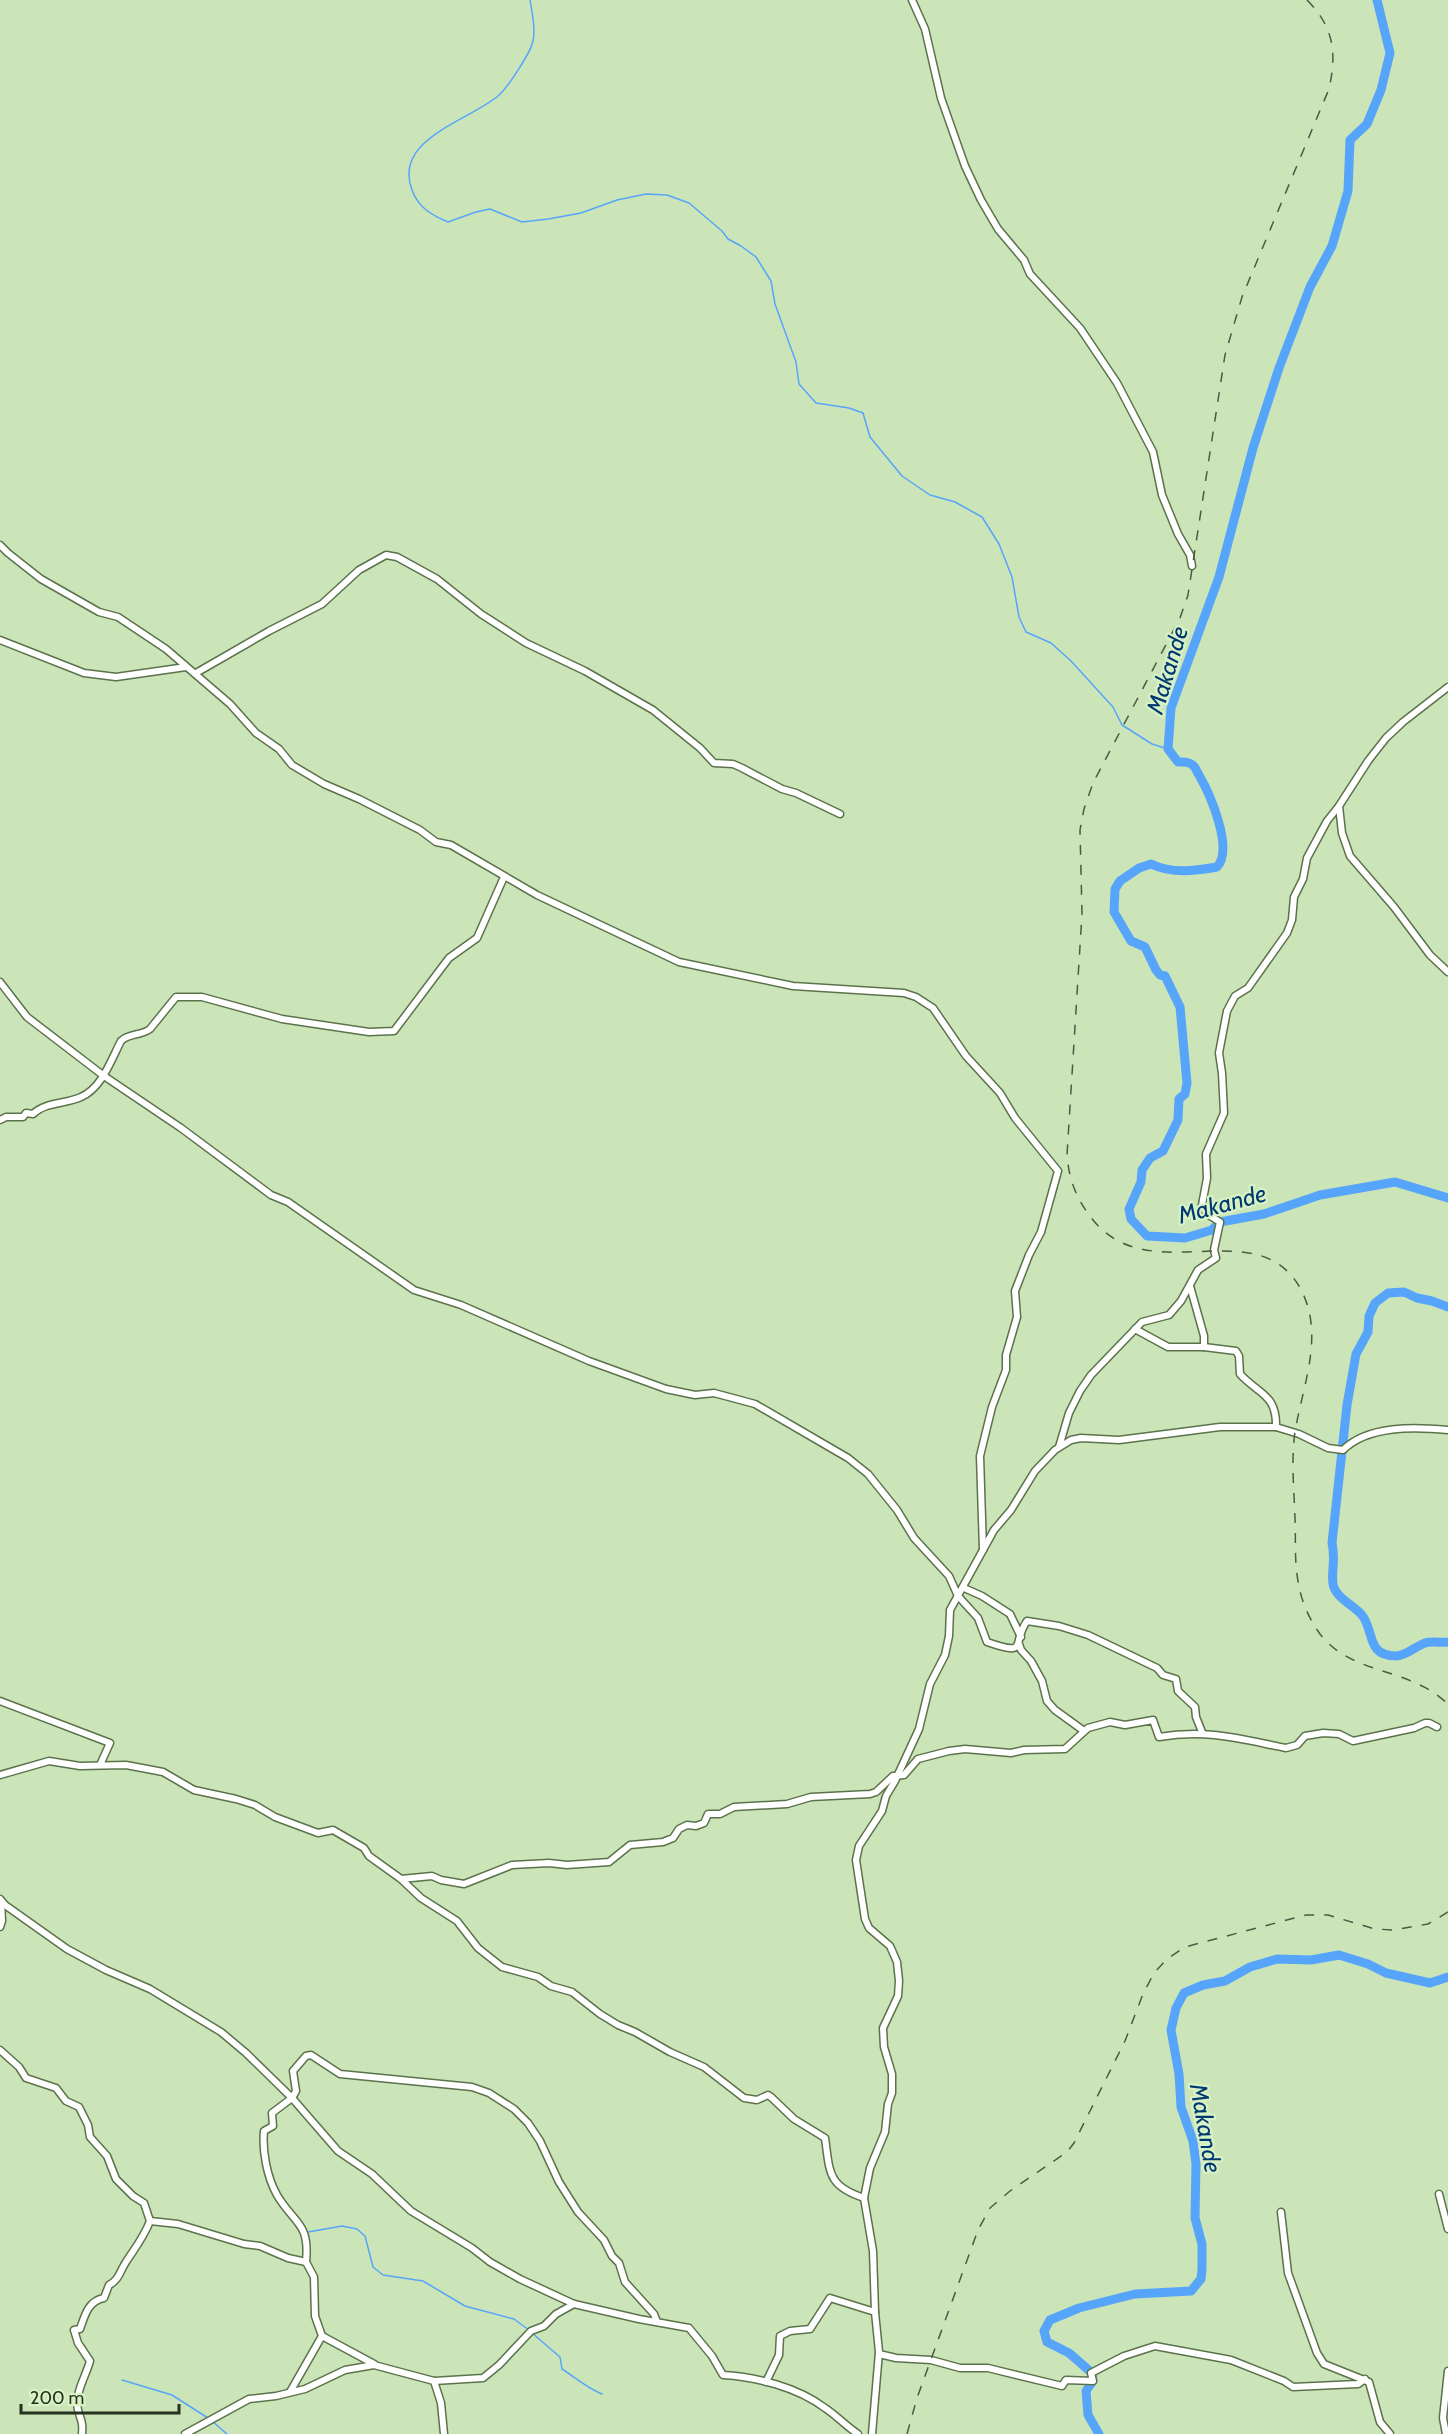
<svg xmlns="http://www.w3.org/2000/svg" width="1448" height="2434" viewBox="0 0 1448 2434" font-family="Cabin,sans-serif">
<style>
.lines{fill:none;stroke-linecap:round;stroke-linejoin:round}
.stream{stroke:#57a5fb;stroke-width:1.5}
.river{stroke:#57a5fb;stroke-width:9}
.minor-casing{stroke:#5c724b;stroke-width:9}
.minor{stroke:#fff;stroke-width:6}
.rail{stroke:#4c5a43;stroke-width:1.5;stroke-dasharray:10 10;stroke-linecap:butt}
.labels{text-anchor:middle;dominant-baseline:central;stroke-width:4.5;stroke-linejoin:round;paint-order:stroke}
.water-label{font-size:24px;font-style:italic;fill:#00396f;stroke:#d8f2c6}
</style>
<rect width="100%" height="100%" fill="#cbe5b9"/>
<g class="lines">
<g class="stream">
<path d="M530 0C532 13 536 28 533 41 531 52 508 87 499 95 472 120 392 138 412 190 418 207 431 215 448 222L476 212 490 209 522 222 548 219 581 213 617 200 646 194 667 195 689 203 722 231 728 239 741 246 756 257 771 281 775 304 796 362 799 384 816 403 849 408 863 413 870 437 902 476 930 495 955 502 982 517 999 544 1012 577 1019 617 1026 632 1051 643 1071 661 1113 707 1122 725 1152 744 1168 749"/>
<path d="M308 2232 342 2226 357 2229 365 2236 373 2267 383 2275 423 2281 465 2306 514 2319 529 2330"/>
<path d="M532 2333 560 2357 562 2369C576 2378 587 2388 602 2394"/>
<path d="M122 2380 172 2395 208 2418"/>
<path d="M212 2421 227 2434"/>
</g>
<g class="river">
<path d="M1377 0 1390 53 1381 90 1367 124 1350 140 1348 191 1332 246 1310 287 1279 368 1253 448 1219 577 1171 708 1168 749 1178 762C1182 762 1187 761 1191 764 1196 766 1196 771 1199 775 1210 794 1234 849 1217 867 1195 871 1172 874 1151 864L1139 868 1120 881 1115 889 1114 912 1131 941 1145 947 1156 970 1160 975 1165 976 1180 1007 1187 1083 1185 1094 1179 1099 1178 1120 1163 1151 1150 1158 1142 1170 1141 1182 1129 1209 1131 1219 1147 1236 1185 1238 1212 1230 1220 1222 1264 1214 1320 1195 1395 1182 1448 1198"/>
<path d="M1448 1307 1432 1301 1417 1298 1404 1292 1388 1293 1375 1303 1369 1316 1368 1332 1356 1354 1347 1405 1332 1543C1336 1560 1331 1571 1333 1584 1335 1597 1353 1605 1361 1614 1375 1629 1365 1656 1396 1656 1406 1656 1416 1646 1425 1643 1432 1641 1441 1643 1448 1642"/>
<path d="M1099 2434 1088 2415 1086 2391 1093 2381 1092 2373 1069 2353 1047 2342 1044 2331 1050 2320 1079 2308 1135 2294 1191 2291 1201 2279 1202 2269V2244L1195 2218 1196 2164 1193 2141 1181 2107 1179 2074 1171 2030 1176 2008 1184 1993 1203 1985 1225 1981 1250 1967 1277 1959 1311 1960 1339 1955 1368 1964 1386 1973 1430 1983 1448 1977"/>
</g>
<defs>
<g id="minor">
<path d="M912 0 925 29 941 98 965 166 981 200 998 229 1024 260 1030 274 1080 328 1117 383 1153 452 1162 495 1178 534 1190 555 1192 566"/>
<path d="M0 545 8 553 41 579 99 612 118 617 166 649 230 704 256 733 279 749 292 765 324 784 359 799 420 830 436 842 451 845 537 895 679 962 793 986 904 993 916 997 933 1008 966 1056 1000 1093 1015 1118 1058 1171 1041 1232 1029 1255 1015 1291 1017 1317 1006 1355V1370L992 1407 980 1456 983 1550"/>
<path d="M0 640 84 673 116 677 186 667"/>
<path d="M196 673 269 631 322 604 359 570 386 555 397 557 437 579 481 614 526 643 585 671 653 710 700 748 714 763 733 764 742 768 782 789 796 793 840 814"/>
<path d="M1448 687 1403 722 1386 738 1368 761 1339 806 1342 833 1350 856 1394 907 1430 955 1448 972"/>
<path d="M0 982 27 1017 104 1076 181 1128 271 1195 288 1202 414 1290 461 1305 589 1361 666 1389 695 1395 714 1393 755 1404 848 1458 868 1474 897 1510 914 1538 949 1576 958 1596 978 1618 987 1642C1030 1657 1011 1643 1027 1621L1059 1626 1088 1635 1157 1668 1163 1675 1176 1679 1178 1691 1195 1707 1196 1717 1202 1732"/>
<path d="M0 1120 6 1117H23L26 1113 33 1114C45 1102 66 1104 81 1097 102 1088 111 1060 121 1041 129 1033 141 1036 150 1029L176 997H202L282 1019 369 1032 394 1031 449 958 477 938 504 877"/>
<path d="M1190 1286 1204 1336V1347"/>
<path d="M1135 1329 1168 1347H1204L1236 1351 1239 1356 1240 1374C1258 1394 1277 1394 1276 1427"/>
<path d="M1059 1447 1069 1413 1080 1391 1091 1375 1142 1322 1169 1315 1181 1301 1198 1270 1216 1258 1214 1250 1220 1222 1207 1214 1202 1205 1207 1178 1206 1154 1224 1113 1222 1073 1219 1053 1227 1011 1235 996 1248 988 1287 933 1292 920 1294 897 1303 879 1307 858 1327 821 1339 806"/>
<path d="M964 1588 982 1596 1010 1614 1021 1637"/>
<path d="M1019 1644 1021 1650 1031 1661 1042 1681 1047 1701 1055 1710 1084 1731"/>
<path d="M0 1701 110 1743 100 1765"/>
<path d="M0 1775 49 1761 80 1766 126 1765 163 1772 194 1790 236 1799 255 1805 275 1817 318 1833 333 1830 364 1848 369 1856 401 1879 421 1898 457 1921 478 1948 502 1967 538 1977 551 1986 572 1992 600 2014 618 2025 635 2032 670 2052 704 2067 744 2098 757 2100 768 2095 771 2097 794 2119 825 2138C830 2172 827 2186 864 2198"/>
<path d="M401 1879 432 1876 441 1880 464 1884 512 1865 549 1863 567 1865 609 1862 630 1845 663 1842 673 1838 679 1829 687 1825 696 1826 704 1823 708 1814H720L734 1807 787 1804 811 1797 870 1794 876 1792 893 1776 904 1775 918 1759 949 1751 965 1749 1011 1753 1024 1750 1065 1749 1088 1728 1110 1722 1125 1725 1153 1720 1159 1737C1207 1729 1240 1739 1286 1748L1297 1745 1305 1736 1323 1733 1339 1734 1353 1741 1414 1728 1425 1723H1429L1437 1727"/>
<path d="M0 1899 5 1905 67 1949 106 1970 150 1989 221 2032 246 2053 292 2098 338 2151 372 2174 411 2211 472 2248 490 2262 520 2279 574 2304 639 2319 689 2328 712 2356 723 2375C757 2377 797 2387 825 2408 837 2416 846 2426 858 2434"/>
<path d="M0 1927 2 1921 1 1901"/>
<path d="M0 2050 19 2067 26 2078 56 2088 66 2101 79 2107 88 2125 90 2137 107 2156 116 2179 133 2196 144 2203 150 2221C144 2237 135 2248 126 2262 120 2271 119 2280 109 2285L104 2298C88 2301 85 2315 80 2329L74 2330 78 2343 90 2361C86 2376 74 2394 78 2410 81 2421 83 2421 82 2434"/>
<path d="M1439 2194 1448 2229"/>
<path d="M1281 2212 1288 2273 1317 2353 1324 2364 1369 2382 1380 2422 1390 2434"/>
<path d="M150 2221 178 2224 244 2244 260 2246 288 2258 306 2262 314 2277 315 2316 322 2336 290 2392"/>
<path d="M306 2262C310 2222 294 2224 277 2195 267 2177 262 2151 264 2131L273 2126 272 2113 292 2098 296 2091 293 2071 306 2056 311 2055 340 2074 472 2087 489 2093 514 2109 528 2123 540 2141 559 2182 578 2212 604 2240 612 2256 619 2263 625 2282 654 2314 657 2322"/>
<path d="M322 2336 374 2364"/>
<path d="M879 2354 896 2358 931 2360 960 2368H988L1062 2386 1066 2380 1093 2381 1091 2373 1124 2356 1155 2346 1231 2360 1284 2381 1293 2387 1358 2384 1365 2379"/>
<path d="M434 2381 441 2403 444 2434"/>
<path d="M766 2382 779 2355 780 2336 790 2331 810 2329 830 2298 875 2312"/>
<path d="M185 2434 249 2399 276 2396 305 2389 345 2370 374 2365 434 2381 483 2378 499 2365 531 2331 544 2326 556 2314 574 2304"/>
<path d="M872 2434 879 2352 875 2312 873 2251 864 2198 870 2168 885 2132 888 2104 892 2093V2074L884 2047 883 2028 898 1996 899 1981 897 1962 890 1946 869 1928 865 1919 856 1860 859 1846 882 1811 886 1796 895 1781 919 1729 930 1684 945 1655 949 1636 950 1610 994 1530 1011 1510 1035 1471 1055 1450 1071 1440 1081 1438 1119 1440 1220 1427H1276L1299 1434 1328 1448 1343 1450C1368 1425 1415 1427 1448 1430"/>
<path d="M1446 2434 1443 2418 1448 2371"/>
</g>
</defs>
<use href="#minor" class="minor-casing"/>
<use href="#minor" class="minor"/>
<g class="rail">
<path d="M1307 0C1334 27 1337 53 1329 89L1242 297 1225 355 1188 595 1180 618 1093 783 1084 809 1080 830 1082 914 1067 1155C1069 1181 1077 1200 1093 1220 1150 1290 1254 1212 1299 1286 1326 1333 1303 1383 1295 1432 1291 1460 1294 1490 1295 1518 1296 1541 1294 1564 1299 1586 1302 1604 1312 1625 1324 1639 1351 1668 1389 1669 1422 1686 1431 1690 1440 1697 1448 1704"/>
<path d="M907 2434 917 2398 978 2230 990 2208 1010 2191 1067 2152 1074 2143 1125 2041 1143 1994 1154 1973 1167 1959 1185 1947 1306 1915H1328L1375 1929 1394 1930 1428 1924 1448 1912"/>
</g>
</g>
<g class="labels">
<g class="water-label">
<text transform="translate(1167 670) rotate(-73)">Makande</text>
<text transform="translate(1222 1204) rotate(-15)">Makande</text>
<text transform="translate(1206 2128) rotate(80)">Makande</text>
</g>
</g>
<path d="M21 2404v9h158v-9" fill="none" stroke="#273120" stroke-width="3"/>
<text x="30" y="2404" font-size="18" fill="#273120" stroke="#d8f2c6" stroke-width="4.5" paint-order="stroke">200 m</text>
</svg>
